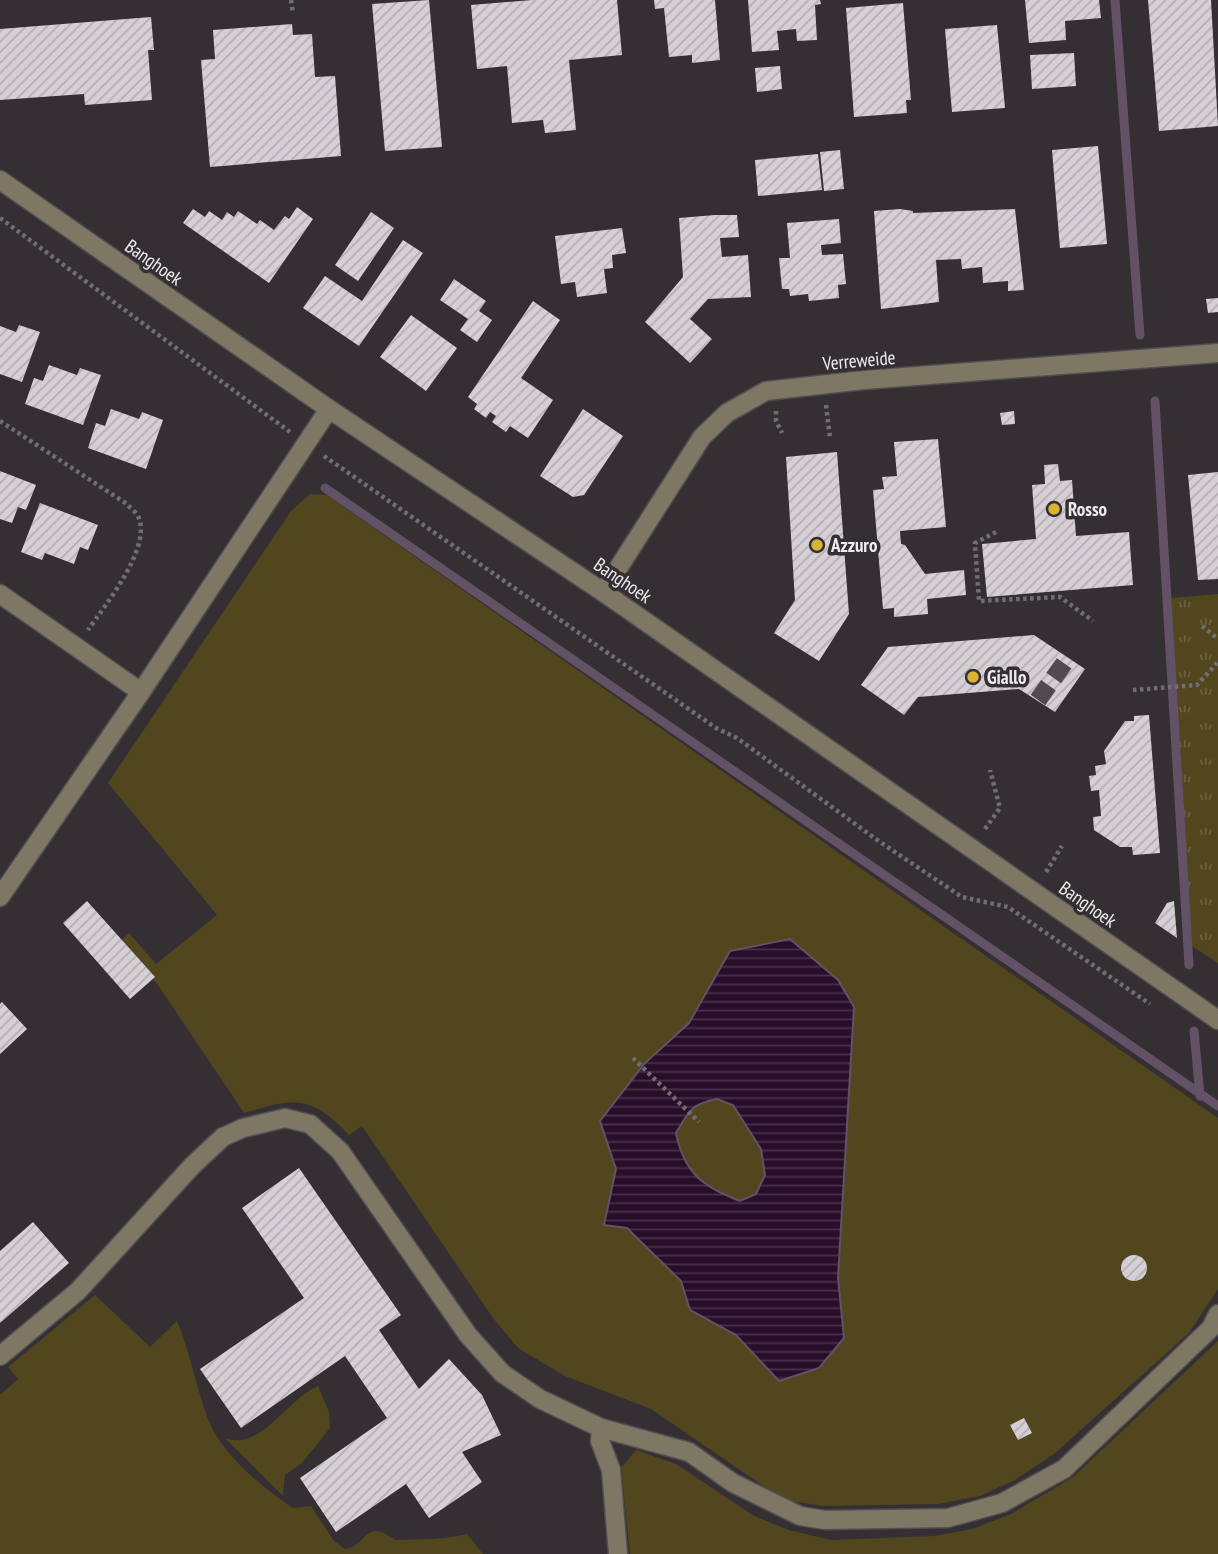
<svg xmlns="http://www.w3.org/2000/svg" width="1218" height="1554" viewBox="0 0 1218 1554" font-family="'PT Sans Narrow',sans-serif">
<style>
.grass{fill:#52461f;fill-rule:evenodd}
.park{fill:url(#park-tufts)}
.water{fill:url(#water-rules);stroke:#635165;stroke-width:2;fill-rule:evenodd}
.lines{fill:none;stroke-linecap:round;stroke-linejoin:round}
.stream{stroke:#635165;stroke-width:9}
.building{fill:url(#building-hatch)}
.minor-tunnel{stroke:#4f4b4f;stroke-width:18;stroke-dasharray:18 9;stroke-linecap:butt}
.minor-casing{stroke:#514d51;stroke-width:21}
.path{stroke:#716e71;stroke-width:4.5;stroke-dasharray:3.5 3.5;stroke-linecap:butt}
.minor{stroke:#7d7764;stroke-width:18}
.poi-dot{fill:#d7b434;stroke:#332f33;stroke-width:2.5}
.labels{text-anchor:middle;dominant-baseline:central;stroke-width:7;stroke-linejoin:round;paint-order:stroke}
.street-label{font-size:19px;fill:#eeecef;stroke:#332f33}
.poi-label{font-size:19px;font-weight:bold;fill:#eeecef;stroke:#332f33;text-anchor:start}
</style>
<defs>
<pattern id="park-tufts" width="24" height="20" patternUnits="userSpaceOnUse" patternTransform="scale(1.75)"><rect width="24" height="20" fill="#52461f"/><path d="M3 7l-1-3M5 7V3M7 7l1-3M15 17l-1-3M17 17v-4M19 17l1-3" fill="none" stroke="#6b6140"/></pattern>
<pattern id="water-rules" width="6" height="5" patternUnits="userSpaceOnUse" patternTransform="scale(1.75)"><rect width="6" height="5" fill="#280e2a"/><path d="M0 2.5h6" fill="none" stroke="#483149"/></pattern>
<pattern id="building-hatch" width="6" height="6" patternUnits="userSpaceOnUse" patternTransform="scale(1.75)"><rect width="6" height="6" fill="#d5d0d6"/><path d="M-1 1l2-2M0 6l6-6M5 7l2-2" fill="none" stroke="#b2aeb2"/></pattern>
</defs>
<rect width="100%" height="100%" fill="#332f33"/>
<g class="grass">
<path d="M310 494 327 495 1218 1118V1289L1189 1333 1054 1454 1015 1480 980 1496 939 1504 822 1506 791 1501 775 1494 651 1409 565 1376 518 1348 493 1318 362 1126 349 1135C311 1094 293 1098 244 1113L158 985 122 940 129 933 156 964 217 915 108 783 291 511ZM730 951 854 1007 838 1278 844 1338 779 1381 736 1335 690 1310 681 1281 627 1228 604 1225 645 1063 688 1023ZM1133 1255 1140 1256 1147 1267 1141 1279 1128 1280 1120 1268 1126 1257Z"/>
<path d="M717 1099 733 1105 761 1149 765 1175 756 1194 740 1201C703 1186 684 1174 676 1133L696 1103Z"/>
<path d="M95 1295 150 1347 177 1321C190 1352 196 1387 208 1419 222 1455 262 1487 293 1508L311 1506 334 1541 345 1549C369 1545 364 1517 395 1540 420 1539 443 1540 467 1534L483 1554H0V1395L18 1379 8 1367Z"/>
<path d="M1218 1341V1554H630L621 1468 636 1450 676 1464 754 1516 789 1530 831 1540 934 1536 972 1529 1011 1514 1073 1477Z"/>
<path d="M318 1386 329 1412 330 1428 302 1463 285 1475 283 1496 225 1438C260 1452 286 1400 318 1386Z"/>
</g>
<path class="park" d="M1218 594V963L1192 946 1171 598Z"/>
<path class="water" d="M790 939 838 980 854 1007 838 1278 844 1338 819 1368 779 1381 736 1335 690 1310 681 1281 627 1228 604 1225 616 1169 600 1121 645 1063 689 1023 730 951ZM717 1099 733 1105 761 1149 765 1175 756 1194 740 1201C703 1187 684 1173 676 1133 689 1111 691 1104 717 1099Z"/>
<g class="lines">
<g class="stream">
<path d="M1115 0 1140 335"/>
<path d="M1155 401 1189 965"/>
<path d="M325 488 1218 1106"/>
<path d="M1194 1031 1200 1096"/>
</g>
</g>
<g class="building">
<path d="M429 0 442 147 385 151 372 4Z"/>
<path d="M532 0H617L622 55 569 60 576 130 545 133 543 120 512 123 507 66 477 69 471 5Z"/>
<path d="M654 0H715L720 60 692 63V55L669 57 664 8 655 9Z"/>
<path d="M748 0H820L821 4 815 5 817 40 797 41 796 29 777 31 779 50 752 52Z"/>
<path d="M1025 0H1099L1101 18 1065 21 1066 40 1029 43Z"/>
<path d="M1148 0H1211L1218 126 1159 131Z"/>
<path d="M903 3 911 100H906L907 113 854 117 846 8Z"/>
<path d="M151 17 154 50H148L152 100 85 105 84 94 0 100V29Z"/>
<path d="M292 24 293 35 312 34 315 77 335 76 341 156 210 167 201 60 215 59 213 30Z"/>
<path d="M997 25 1005 108 952 112 945 29Z"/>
<path d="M1074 53 1076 86 1032 89 1030 55Z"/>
<path d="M780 66 782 89 757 92 755 68Z"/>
<path d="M1098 146 1107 244 1060 248 1052 150Z"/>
<path d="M840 150 844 189 824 191 820 152Z"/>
<path d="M818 154 822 190 758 196 755 160Z"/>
<path d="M297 207 313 219 269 283 183 223 193 209 205 217 209 211 222 220 227 212 234 217 238 211 257 224 260 220 274 230 285 216 289 219Z"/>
<path d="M900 209 913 211V213L1015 209 1024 290 1008 291V281L983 283 982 267 962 269 961 259 936 260 939 302 881 309 874 211Z"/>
<path d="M371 212 394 228 358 281 335 265Z"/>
<path d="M715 215H737L739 237 720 238 722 257 748 255 751 297 708 299 690 319 712 339 690 363 645 322 683 277 679 218Z"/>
<path d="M839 219 841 243 821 245 822 255 843 254 846 284 838 285 839 298 809 301 808 294 790 296 789 289H782L779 258H790L787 223Z"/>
<path d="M622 228 626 253 612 255 613 268 604 269 607 293 577 297 575 282 561 284 555 236Z"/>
<path d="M403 240 423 253 359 346 303 308 325 276 362 301Z"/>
<path d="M454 279 486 301 479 311 492 320 477 342 460 330 468 319 440 300Z"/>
<path d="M1218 298V312L1208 313 1206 299Z"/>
<path d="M533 301 560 320 521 378 553 400 528 438 510 426 506 432 492 422 496 416 490 412 486 418 474 409 477 404 468 397Z"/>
<path d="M411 315 457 348 426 391 380 357Z"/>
<path d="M19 325 40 332 22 382 0 374V326L16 332Z"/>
<path d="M49 365 77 375 80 368 101 375 83 425 25 404 34 378 43 381Z"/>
<path d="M111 409 139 419 142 412 163 420 146 469 88 448 96 423 105 426Z"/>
<path d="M583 409 623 436 584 495 573 497 540 476Z"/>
<path d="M1014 411 1015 424 1002 425 1000 413Z"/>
<path d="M938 439 946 527 900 531 901 544 905 545 925 574 964 570 966 595 927 599 928 614 894 617V608L883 609 873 490 884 489 882 477 897 476 894 442Z"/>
<path d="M837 452 849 614 819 661 774 633 795 600 786 457Z"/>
<path d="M1058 464 1060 481 1072 480 1076 536 1129 532 1133 585 987 597 982 544 1036 539 1032 485 1045 484 1044 465Z"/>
<path d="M0 471 36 485 26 510 18 507 12 523 0 519Z"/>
<path d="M1218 472V579L1198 580 1188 475Z"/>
<path d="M40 503 98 525 88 550 80 547 74 564 45 553 42 560 21 552Z"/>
<path d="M1034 635 1085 669 1055 712 1019 689 918 697 904 715 861 685 888 647Z"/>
<path d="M1149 715 1160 853 1133 855 1132 847H1120L1094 830 1093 817 1101 816 1099 790 1091 791 1089 776 1096 775 1095 766 1106 764 1104 751 1125 721H1134V716Z"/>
<path d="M87 901 155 977 130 999 63 923Z"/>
<path d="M1174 901 1177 938 1155 923 1167 903Z"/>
<path d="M2 1002 27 1029 0 1054V1004Z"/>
<path d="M299 1168 401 1315 379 1330 419 1389 449 1359 482 1395 501 1435 462 1452 482 1482 429 1518 406 1484 336 1532 300 1478 387 1418 345 1356 241 1428 200 1369 304 1298 242 1208Z"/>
<path d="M33 1222 69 1263 0 1323V1251Z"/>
<circle cx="1134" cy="1268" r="13"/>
<path d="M1024 1418 1032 1433 1018 1440 1010 1425Z"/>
</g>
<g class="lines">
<path class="minor-tunnel" d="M1038 700 1068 658"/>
<defs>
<g id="minor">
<path d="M0 180 329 409 603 592 1218 1020"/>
<path d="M603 592 702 437 727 413 766 391 864 380 1218 353"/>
<path d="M0 594 141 692"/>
<path d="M0 897 141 692 329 409"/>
<path d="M0 1356 78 1291 192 1166 223 1137 243 1128 285 1118 310 1124 340 1151 468 1335 502 1373 540 1399 601 1428 689 1452 733 1483 800 1516 825 1520 948 1518 1002 1503 1064 1469 1211 1328 1218 1314"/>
<path d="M601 1428 600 1441 611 1470 618 1554"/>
</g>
</defs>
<use href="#minor" class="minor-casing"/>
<g class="path">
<path d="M291 0 293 13"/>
<path d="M0 218 290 432"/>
<path d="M826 405 830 438"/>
<path d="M776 411V421L782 433"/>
<path d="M0 421 127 504C130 508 136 512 138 516 153 547 105 605 88 630"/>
<path d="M324 456 716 728 737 738 880 842 962 897 1008 907 1150 1004"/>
<path d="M996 532 975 543 979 601 1060 597 1093 621"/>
<path d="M1202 626 1218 639"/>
<path d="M1133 690 1197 685 1218 662"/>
<path d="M985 829 1000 808 990 770"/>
<path d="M1046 872 1062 846"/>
<path d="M633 1058 699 1122"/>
</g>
<use href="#minor" class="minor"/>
</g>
<g class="poi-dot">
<circle cx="1054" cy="509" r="7"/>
<circle cx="817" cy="545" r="7"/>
<circle cx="973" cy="677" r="7"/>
</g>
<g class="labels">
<g class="street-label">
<text transform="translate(154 262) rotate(35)">Banghoek</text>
<text transform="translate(859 360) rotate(-5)">Verreweide</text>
<text transform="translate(623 580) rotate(34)">Banghoek</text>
<text transform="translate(1088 904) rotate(35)">Banghoek</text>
</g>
<g class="poi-label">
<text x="1068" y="509">Rosso</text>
<text x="831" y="545">Azzuro</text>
<text x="987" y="677">Giallo</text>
</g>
</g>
</svg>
